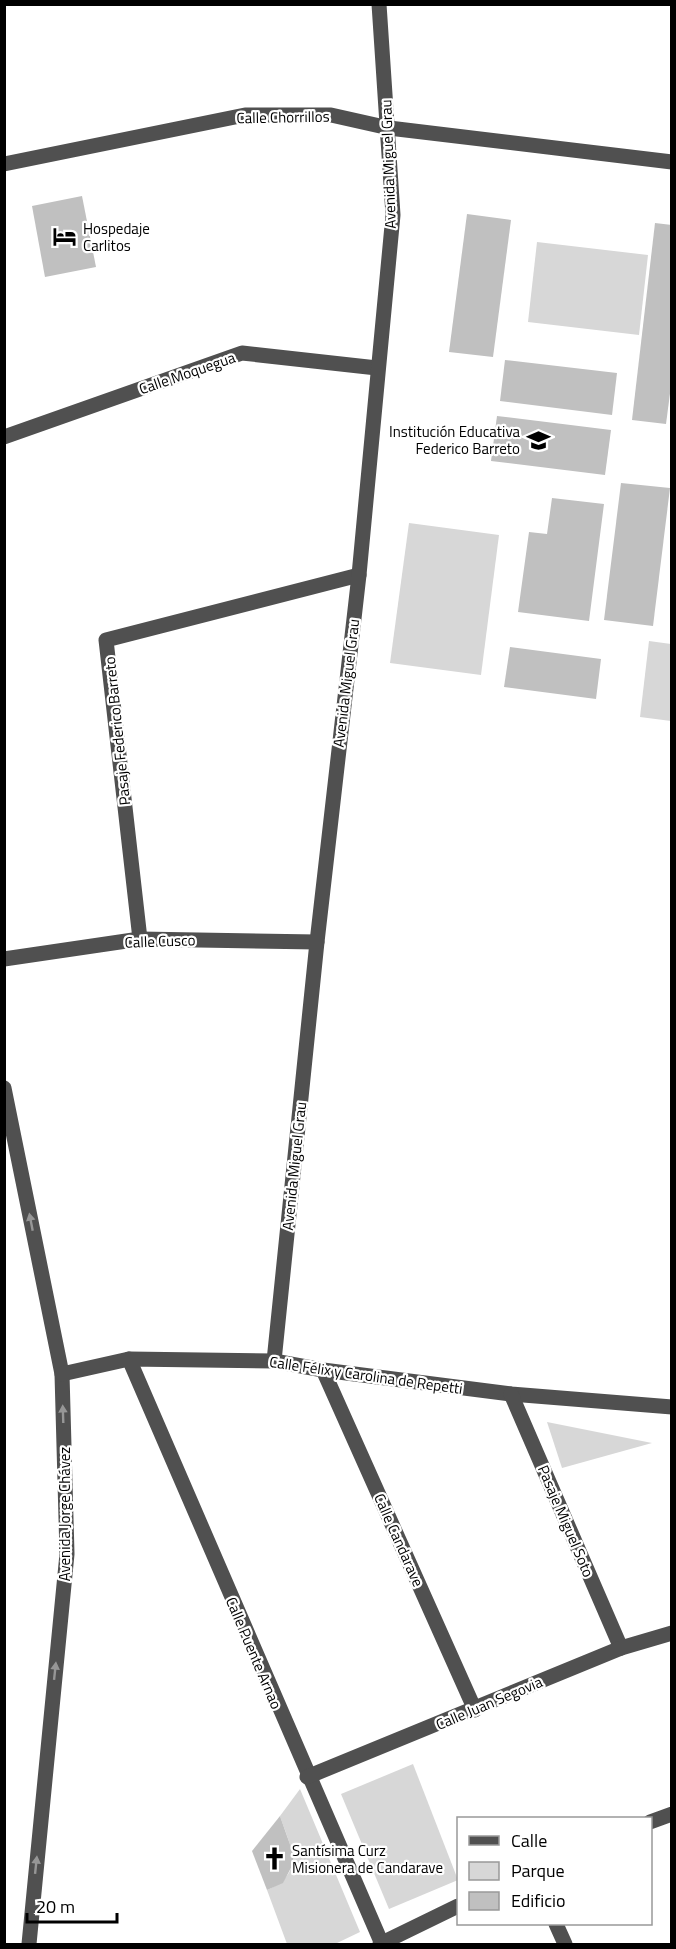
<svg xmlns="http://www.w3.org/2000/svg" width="676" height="1949" viewBox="0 0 676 1949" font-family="'Titillium Web',sans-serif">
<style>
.green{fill:#d7d7d7}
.building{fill:#c0c0c0}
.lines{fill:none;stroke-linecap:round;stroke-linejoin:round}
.minor{stroke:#505050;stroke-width:15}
.oneway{fill:#969696}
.labels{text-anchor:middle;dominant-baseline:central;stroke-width:4.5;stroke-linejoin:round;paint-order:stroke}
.street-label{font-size:15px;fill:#000;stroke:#fff}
.poi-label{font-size:15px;fill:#000;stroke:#fff;text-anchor:start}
</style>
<rect width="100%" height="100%" fill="#fff"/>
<g class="green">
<path d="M537 242 648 255 639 335 528 322Z"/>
<path d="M409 523 499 535 481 675 390 663Z"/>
<path d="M649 641 671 644V721L640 717Z"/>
<path d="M547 1422 652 1443 562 1468Z"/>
<path d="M413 1764 458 1880 389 1909 341 1794Z"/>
<path d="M300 1789 360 1932 335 1944H287L267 1890C306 1873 291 1848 280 1816Z"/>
</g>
<g class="building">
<path d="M82 196 96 267 45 277 32 206Z"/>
<path d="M467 214 511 220 493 357 449 352Z"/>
<path d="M655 223 672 225V378L666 424 632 420Z"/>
<path d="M505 360 617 373 612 415 500 401Z"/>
<path d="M497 416 611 430 605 475 491 461Z"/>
<path d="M621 483 670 488 653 626 604 620Z"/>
<path d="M552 498 604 504 589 621 518 612 529 532 547 534Z"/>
<path d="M510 647 601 659 596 699 504 687Z"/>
<path d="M280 1816 293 1853V1864L283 1883 267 1890 252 1851Z"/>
</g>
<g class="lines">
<g class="minor">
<path d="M4 164 245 115H331L389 128 672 162"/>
<path d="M4 437 242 353 377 368"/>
<path d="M140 939 106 640 359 575"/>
<path d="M4 959 140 939 317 942"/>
<path d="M4 1088 62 1374 67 1554 29 1944"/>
<path d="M129 1359 382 1944"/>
<path d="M274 1361 317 942 359 575 393 215 379 4"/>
<path d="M323 1370 475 1710"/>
<path d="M62 1374 129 1359 274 1361 323 1370 511 1394 672 1407"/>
<path d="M511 1394 621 1648"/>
<path d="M307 1777 621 1648 672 1633"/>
<path d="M650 1822 672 1814"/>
<path d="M556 1924 565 1944"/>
<path d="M380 1944 458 1906"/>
</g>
</g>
<defs><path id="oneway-solid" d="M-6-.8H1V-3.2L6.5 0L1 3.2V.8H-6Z" transform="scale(1.5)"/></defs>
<g class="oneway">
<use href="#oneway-solid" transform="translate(31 1222) rotate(-101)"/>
<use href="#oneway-solid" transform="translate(63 1414) rotate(-92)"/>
<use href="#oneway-solid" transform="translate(55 1671) rotate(-84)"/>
<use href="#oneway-solid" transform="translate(36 1865) rotate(-84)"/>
</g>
<defs>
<symbol id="hotel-bare" viewBox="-9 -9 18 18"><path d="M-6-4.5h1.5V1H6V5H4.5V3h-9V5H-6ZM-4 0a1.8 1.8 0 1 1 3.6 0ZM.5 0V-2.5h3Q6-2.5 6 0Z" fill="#000" stroke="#fff" stroke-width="2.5" paint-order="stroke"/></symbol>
<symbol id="school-bare" viewBox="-9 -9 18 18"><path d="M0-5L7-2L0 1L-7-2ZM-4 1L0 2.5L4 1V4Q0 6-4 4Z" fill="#000" stroke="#fff" stroke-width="2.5" paint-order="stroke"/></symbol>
<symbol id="church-bare" viewBox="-9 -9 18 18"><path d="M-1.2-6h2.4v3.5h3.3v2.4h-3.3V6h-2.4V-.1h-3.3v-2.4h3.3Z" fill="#000" stroke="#fff" stroke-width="2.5" paint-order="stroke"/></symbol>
</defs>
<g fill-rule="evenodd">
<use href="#hotel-bare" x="48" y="220" width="33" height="33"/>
<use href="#school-bare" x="522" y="424" width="33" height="33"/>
<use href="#church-bare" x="258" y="1842" width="33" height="33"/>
</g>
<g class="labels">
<g class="street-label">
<text transform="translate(283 117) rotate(-1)">Calle Chorrillos</text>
<text transform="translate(388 164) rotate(-92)">Avenida Miguel Grau</text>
<text transform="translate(187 373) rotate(-19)">Calle Moquegua</text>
<text transform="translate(346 683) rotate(-83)">Avenida Miguel Grau</text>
<text transform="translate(117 731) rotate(-96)">Pasaje Federico Barreto</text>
<text transform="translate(160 941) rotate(-2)">Calle Cusco</text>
<text transform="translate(294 1166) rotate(-84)">Avenida Miguel Grau</text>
<text transform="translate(366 1375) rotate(8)">Calle Félix y Carolina de Repetti</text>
<text transform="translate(64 1514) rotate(-90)">Avenida Jorge Chávez</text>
<text transform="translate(566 1521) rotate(67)">Pasaje Miguel Soto</text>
<text transform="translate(399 1540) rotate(66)">Calle Candarave</text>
<text transform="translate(254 1653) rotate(67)">Calle Puente Arnao</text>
<text transform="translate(489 1703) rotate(-23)">Calle Juan Segovia</text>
</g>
<g class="poi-label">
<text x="83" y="228">Hospedaje<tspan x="83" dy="17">Carlitos</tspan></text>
<text x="520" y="431" text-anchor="end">Institución Educativa<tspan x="520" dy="17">Federico Barreto</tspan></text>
<text x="292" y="1850">Santísima Curz<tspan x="292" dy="17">Misionera de Candarave</tspan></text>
</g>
</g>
<rect width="676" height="1949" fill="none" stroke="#000000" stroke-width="12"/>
<rect x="457" y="1817" width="195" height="108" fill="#ffffff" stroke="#999999" stroke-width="1.5"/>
<rect x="469" y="1836" width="30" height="9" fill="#505050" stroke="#999999" stroke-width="1.5"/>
<text x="511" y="1847" font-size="18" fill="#000000">Calle</text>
<rect x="469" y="1862" width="30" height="18" fill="#d7d7d7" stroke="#999999" stroke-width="1.5"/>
<text x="511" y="1877" font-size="18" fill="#000000">Parque</text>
<rect x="469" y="1892" width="30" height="18" fill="#c0c0c0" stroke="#999999" stroke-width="1.5"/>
<text x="511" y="1907" font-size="18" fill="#000000">Edificio</text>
<path d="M27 1913v9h90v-9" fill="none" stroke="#000000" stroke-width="3"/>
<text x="36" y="1913" font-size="18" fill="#000000" stroke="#ffffff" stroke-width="4.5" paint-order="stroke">20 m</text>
</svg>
